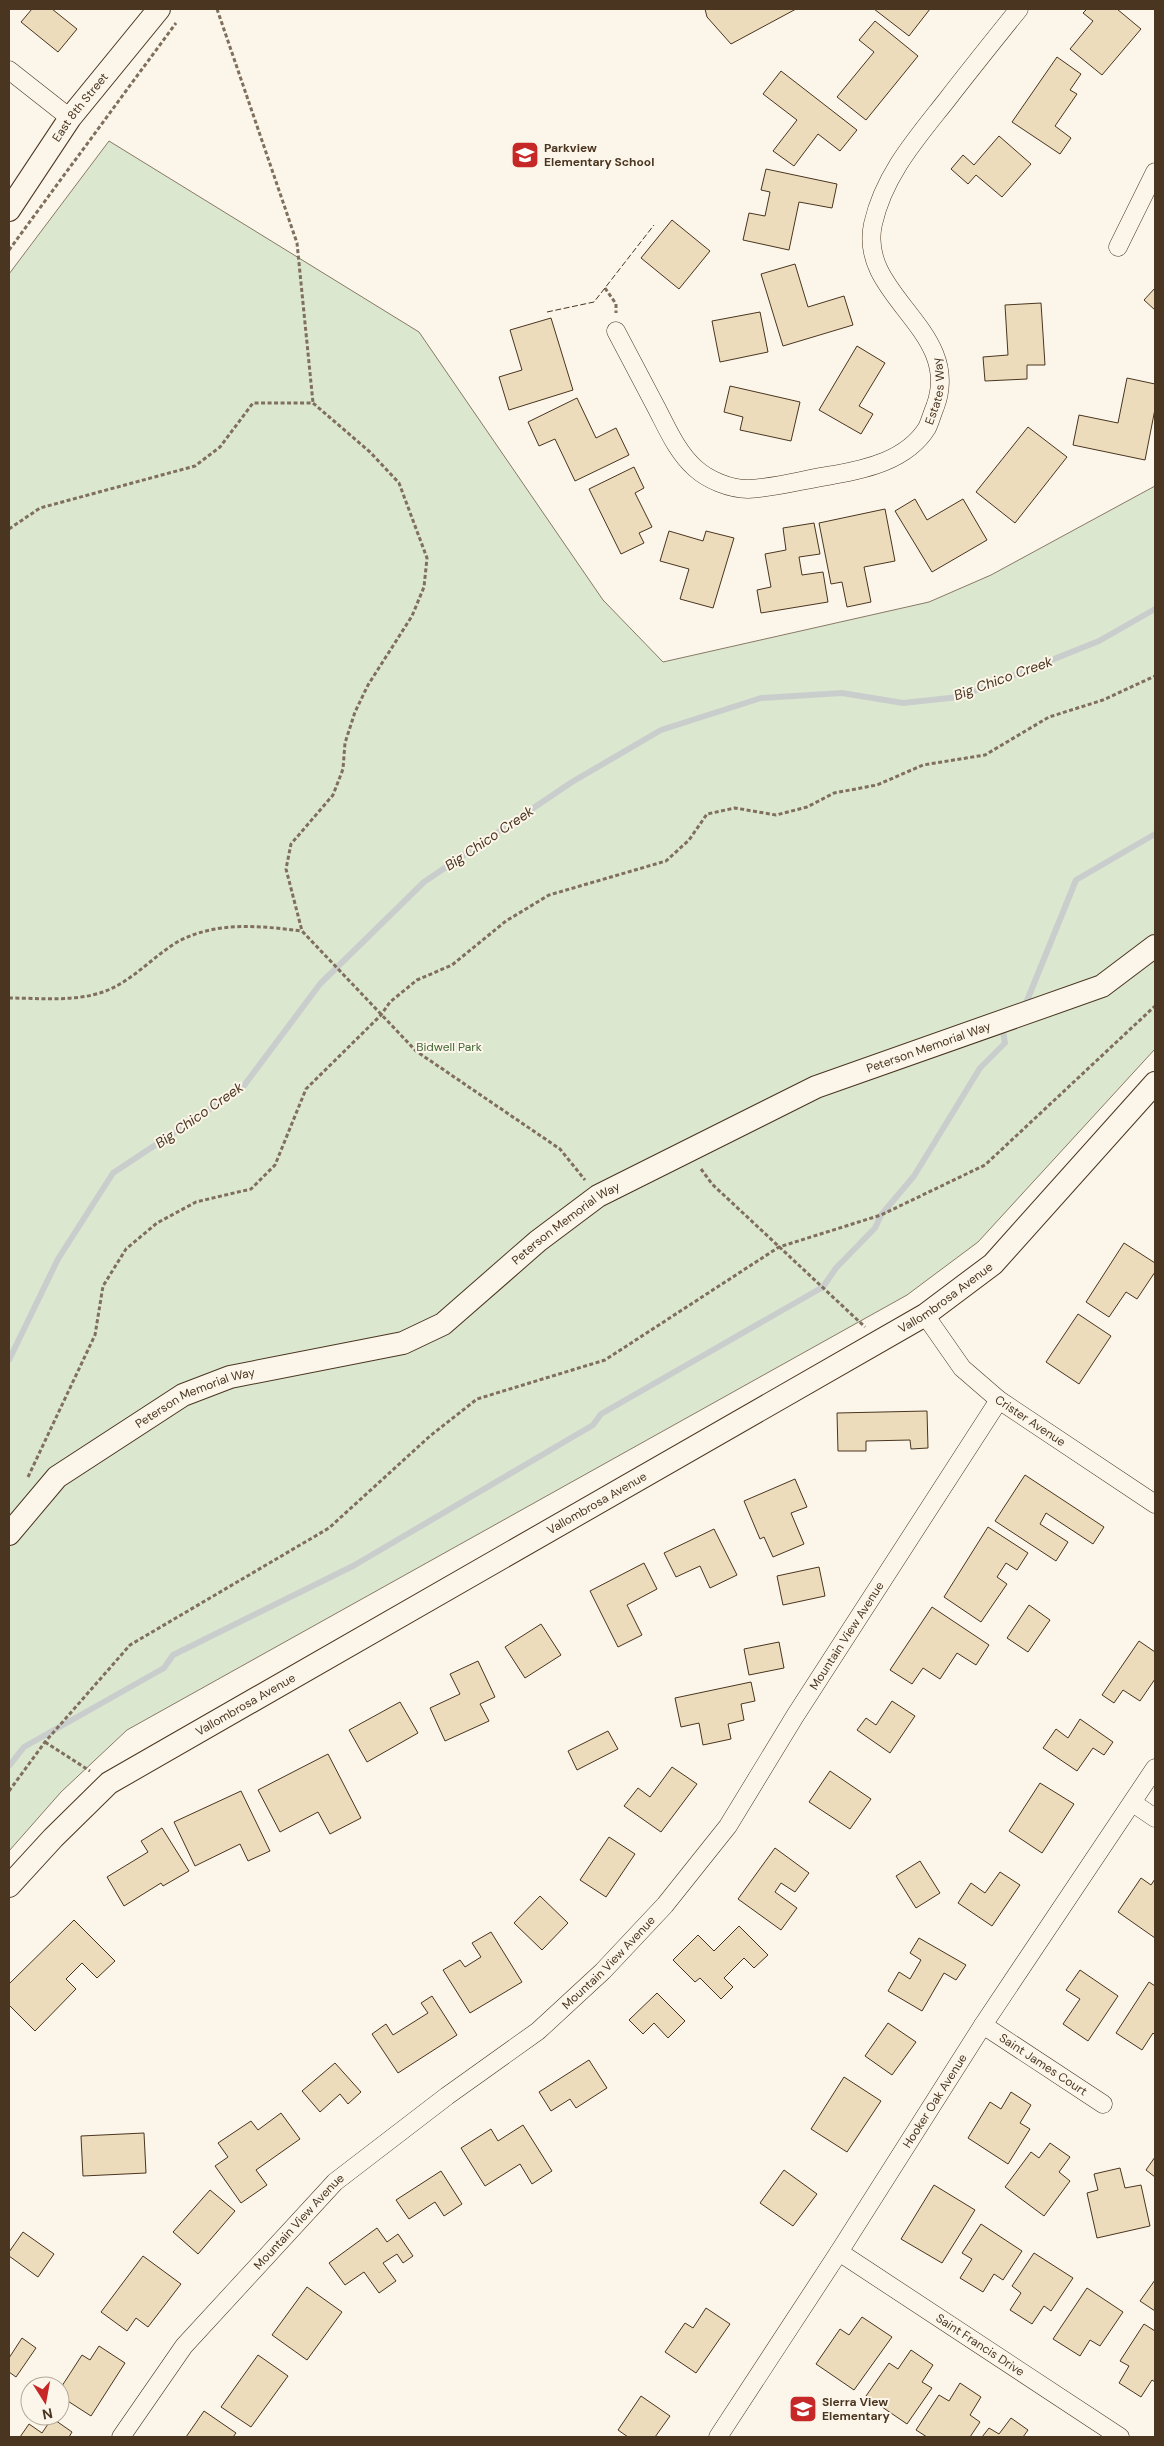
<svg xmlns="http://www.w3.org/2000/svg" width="1164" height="2446" viewBox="0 0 1164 2446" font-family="'DM Sans',sans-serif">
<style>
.green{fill:#dce7d0;stroke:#887966}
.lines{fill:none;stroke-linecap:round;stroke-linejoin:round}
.stream{stroke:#c9cecd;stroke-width:6}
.building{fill:#ecdcbc;stroke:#4a3520}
.minor-casing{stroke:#4a3520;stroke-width:19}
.tertiary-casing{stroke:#4a3520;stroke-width:24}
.path{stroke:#7f6f5c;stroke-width:3;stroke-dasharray:4 2.5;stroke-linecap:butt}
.minor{stroke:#fbf6e9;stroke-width:18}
.tertiary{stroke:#fbf6e9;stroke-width:22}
.fence{stroke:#4a3520;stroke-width:1;stroke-dasharray:6 2.5;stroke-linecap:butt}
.labels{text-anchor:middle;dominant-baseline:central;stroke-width:4;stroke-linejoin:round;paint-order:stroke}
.street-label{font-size:12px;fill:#4a3520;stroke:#fbf6e9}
.poi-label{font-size:12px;font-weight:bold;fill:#4a3520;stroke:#fbf6e9;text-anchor:start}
.park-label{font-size:12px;fill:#436837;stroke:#fbf6e9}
.water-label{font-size:14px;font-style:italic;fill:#4a3520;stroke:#fbf6e9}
</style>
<rect width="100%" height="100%" fill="#fbf6e9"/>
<path class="green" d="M109 141 419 332 603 600 663 662 929 602 991 575 1155 486V1049L978 1242 907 1295 127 1730 61 1792 9 1851V274Z"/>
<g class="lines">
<g class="stream">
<path d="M1024 1008 1076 880 1155 834"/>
<path d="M9 1360 58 1259 113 1173 243 1087 320 984 424 882 572 782 661 730 761 698 842 693 903 703 959 697 1099 641 1155 609"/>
<path d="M9 1766 24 1747 164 1668 173 1655 353 1566 593 1425 601 1414 823 1287 836 1268 875 1228 881 1215 914 1176 980 1068 1005 1043 1003 1032 1008 1027"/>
</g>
</g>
<g class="building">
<path d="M32 9H52L77 29 58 52 21 22Z"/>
<path d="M705 9H796L731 44 707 17Z"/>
<path d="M874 9H930L909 36Z"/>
<path d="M1087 9H1117L1141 29 1102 75 1070 49 1093 21 1083 13Z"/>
<path d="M875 21 918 56 866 120 837 97 874 52 859 40Z"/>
<path d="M1057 57 1081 74 1070 90 1077 94 1055 126 1071 138 1060 154 1012 122Z"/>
<path d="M781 71 857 130 840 151 818 134 794 166 773 151 797 120 763 94Z"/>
<path d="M999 136 1031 164 1002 197 976 175 968 184 951 169 963 155 974 165Z"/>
<path d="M766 169 837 184 832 208 799 202 789 250 743 240 749 213 765 216 770 192 761 190Z"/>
<path d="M672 220 710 251 679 289 641 258Z"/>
<path d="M795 264 808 307 844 296 853 325 783 346 761 274Z"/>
<path d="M1155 288V310L1144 300Z"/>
<path d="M1041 303 1045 365H1027V379L985 381 983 357 1008 355 1005 305Z"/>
<path d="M760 312 768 352 720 362 712 321Z"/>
<path d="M551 318 573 390 509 410 499 377 522 370 510 330Z"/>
<path d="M857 346 885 363 859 406 873 414 861 434 819 410Z"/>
<path d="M1127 378 1155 384V409L1145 460 1073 445 1079 415 1118 423Z"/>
<path d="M730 386 800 402 791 441 740 430 743 417 724 412Z"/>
<path d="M577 398 596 438 616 428 629 455 575 481 555 439 539 446 528 422Z"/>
<path d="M1028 427 1067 457 1015 523 976 492Z"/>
<path d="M634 467 644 488 635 493 652 527 639 533 644 543 621 554 589 489Z"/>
<path d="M915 499 927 520 963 499 987 540 932 572 895 511Z"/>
<path d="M885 509 895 561 864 567 871 602 847 607 842 582 831 584 819 523Z"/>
<path d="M814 523 820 554 799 557 802 575 823 572 828 602 761 613 757 590 771 587 765 554 786 550 783 528Z"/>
<path d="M669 531 703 541 706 531 734 538 713 608 680 599 689 569 660 561Z"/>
<path d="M1124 1243 1155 1263V1272L1137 1299 1126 1292 1109 1317 1086 1302Z"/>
<path d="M1078 1314 1111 1336 1079 1384 1046 1362Z"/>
<path d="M927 1411 928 1448 911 1449 910 1440 866 1441V1451H838L837 1413Z"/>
<path d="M1025 1475 1104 1527 1093 1544 1046 1513 1040 1524 1068 1542 1056 1561 995 1521Z"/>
<path d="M795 1479 807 1507 791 1513 804 1544 773 1557 764 1537 760 1539 744 1501Z"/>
<path d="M988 1527 1028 1553 1017 1570 1006 1563 997 1577 1007 1584 981 1622 944 1597Z"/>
<path d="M714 1529 737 1575 710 1588 700 1566 676 1577 664 1553Z"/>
<path d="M644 1563 657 1589 627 1605 642 1635 618 1647 590 1591Z"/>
<path d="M819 1567 825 1596 783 1605 777 1576Z"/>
<path d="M1029 1605 1050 1620 1028 1652 1007 1638Z"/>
<path d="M932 1607 989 1645 976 1665 957 1653 940 1679 923 1668 912 1684 890 1670Z"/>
<path d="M541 1624 561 1655 525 1678 505 1647Z"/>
<path d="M1139 1641 1155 1652V1679L1140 1701 1123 1690 1114 1703 1102 1695Z"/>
<path d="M779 1642 784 1668 749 1675 744 1649Z"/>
<path d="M478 1661 495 1697 480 1704 489 1721 445 1741 430 1708 460 1694 450 1674Z"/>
<path d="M751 1682 755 1701 741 1704 744 1720 728 1724 731 1739 703 1745 699 1723 681 1727 675 1698Z"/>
<path d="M892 1701 915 1716 890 1753 857 1730 866 1718 876 1725Z"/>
<path d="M400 1702 418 1733 367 1762 349 1730Z"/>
<path d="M1080 1719 1113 1742 1104 1755 1093 1748 1077 1771 1043 1748 1056 1729 1068 1738Z"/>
<path d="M608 1731 618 1749 577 1770 568 1751Z"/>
<path d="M328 1754 361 1818 330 1834 318 1812 280 1832 258 1790Z"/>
<path d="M672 1767 697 1784 661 1832 624 1806 638 1788 650 1797Z"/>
<path d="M830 1771 871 1799 850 1829 809 1802Z"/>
<path d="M1040 1783 1074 1804 1042 1853 1009 1831Z"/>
<path d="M241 1791 270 1851 248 1861 240 1844 195 1866 174 1822Z"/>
<path d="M162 1828 189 1871 163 1886 161 1883 124 1906 107 1877 148 1852 141 1841Z"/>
<path d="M609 1837 635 1854 606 1897 580 1880Z"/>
<path d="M775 1848 809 1873 795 1892 781 1883 775 1892 797 1908 781 1930 738 1899Z"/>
<path d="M920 1861 940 1893 916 1908 896 1876Z"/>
<path d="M1000 1872 1020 1885 992 1926 958 1903 971 1883 985 1893Z"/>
<path d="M1141 1878 1151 1885 1155 1879V1938L1118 1912Z"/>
<path d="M540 1896 568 1923 542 1950 514 1923Z"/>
<path d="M74 1920 115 1961 97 1978 82 1963 66 1979 76 1989 35 2031 9 2005V1984Z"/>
<path d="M739 1926 768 1955 754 1968 744 1958 724 1978 733 1987 721 1999 700 1978 695 1982 673 1960 698 1935 714 1951Z"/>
<path d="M491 1932 522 1982 470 2013 443 1970 460 1960 465 1967 481 1957 472 1943Z"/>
<path d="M919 1938 966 1965 956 1980 944 1973 922 2011 888 1991 899 1972 910 1979 921 1960 910 1953Z"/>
<path d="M1080 1970 1118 1996 1088 2041 1063 2024 1080 1999 1066 1990Z"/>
<path d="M1149 1982 1155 1986V2035L1153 2033 1142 2050 1116 2033Z"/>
<path d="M657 1993 685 2021 668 2038 654 2023 643 2034 629 2020Z"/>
<path d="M432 1996 457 2035 398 2073 372 2034 386 2024 393 2035 428 2013 421 2003Z"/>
<path d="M888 2023 916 2042 892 2075 865 2056Z"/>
<path d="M589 2060 607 2088 576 2108 570 2099 551 2111 539 2092Z"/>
<path d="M335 2063 361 2092 348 2104 340 2094 320 2112 302 2091Z"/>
<path d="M844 2077 881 2101 847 2152 811 2129Z"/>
<path d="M1011 2092 1031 2105 1020 2123 1030 2129 1008 2164 968 2138 990 2102 1001 2109Z"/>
<path d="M281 2113 300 2139 256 2170 267 2185 241 2203 215 2166 228 2157 218 2143 251 2121 258 2130Z"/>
<path d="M523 2125 552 2171 532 2184 520 2164 485 2186 461 2148 491 2129 498 2141Z"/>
<path d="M144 2133 146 2173 83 2176 81 2136Z"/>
<path d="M1050 2143 1070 2157 1059 2172 1070 2181 1044 2216 1005 2187 1031 2152 1039 2158Z"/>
<path d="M1155 2157V2177L1146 2170Z"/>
<path d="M1120 2168 1125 2188 1141 2185 1150 2226 1097 2238 1087 2193 1098 2190 1094 2174Z"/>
<path d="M784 2170 817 2194 793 2226 760 2203Z"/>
<path d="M441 2171 462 2204 444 2216 435 2202 409 2219 396 2200Z"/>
<path d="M934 2185 975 2210 942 2263 901 2239Z"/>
<path d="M210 2190 235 2211 198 2254 173 2232Z"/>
<path d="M981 2224 1022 2251 1003 2280 994 2274 983 2292 960 2278 972 2259 962 2253Z"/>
<path d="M377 2228 387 2242 398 2234 413 2256 403 2263 397 2254 383 2263 396 2281 379 2293 364 2272 345 2285 329 2263Z"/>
<path d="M23 2232 54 2254 38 2277 9 2256V2252Z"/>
<path d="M1034 2253 1073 2278 1051 2311 1044 2306 1032 2324 1010 2310 1021 2293 1012 2286Z"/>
<path d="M143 2256 181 2284 148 2327 136 2318 127 2331 101 2312Z"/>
<path d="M1155 2280V2311L1140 2301Z"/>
<path d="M307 2287 342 2312 307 2360 272 2335Z"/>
<path d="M1087 2288 1123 2312 1100 2346 1090 2340 1080 2356 1053 2339Z"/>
<path d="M706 2308 730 2324 696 2373 665 2352 685 2323 693 2328Z"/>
<path d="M862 2317 892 2337 854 2390 816 2364 840 2329 849 2335Z"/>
<path d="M1144 2324 1155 2331V2382L1152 2380 1141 2397 1119 2383 1129 2366 1120 2361Z"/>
<path d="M22 2338 36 2348 16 2377 9 2372V2358Z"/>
<path d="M99 2346 125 2363 91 2416 60 2396V2389L82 2355 90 2360Z"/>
<path d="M911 2350 933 2365 922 2382 932 2388 907 2424 866 2396 889 2363 898 2369Z"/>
<path d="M258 2355 288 2376 251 2427 221 2407Z"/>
<path d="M960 2383 981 2397 970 2415 980 2422 970 2437H927L916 2430 939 2395 949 2401Z"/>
<path d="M641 2396 670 2416 655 2437H628L618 2430Z"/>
<path d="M204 2411 236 2433 233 2437H186Z"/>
<path d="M52 2418 72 2432 69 2437H20L29 2424 42 2433Z"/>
<path d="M1011 2418 1028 2430 1023 2437H982L989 2428 999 2434Z"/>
</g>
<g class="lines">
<defs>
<g id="minor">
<path d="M9 70 70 118"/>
<path d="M1118 247 1155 172"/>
<path id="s1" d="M616 331C629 356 643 382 656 407 667 428 677 452 695 468 708 480 730 489 748 489 776 488 805 479 833 475 867 469 907 460 927 428 930 422 932 414 935 407 964 330 857 296 873 224 884 175 916 139 946 101 970 70 994 40 1019 9"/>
<path id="s2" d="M925 1315 962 1368 999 1400 1155 1504"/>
<path d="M1133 1803 1155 1818"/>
<path id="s3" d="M983 2025 1103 2104"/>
<path id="s4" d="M839 2252 1120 2437"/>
<path id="s5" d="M121 2437 184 2346 335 2182 447 2096 538 2031 603 1971 665 1905 728 1826 795 1716 999 1400"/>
<path id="s6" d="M718 2437 839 2252 983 2025 1155 1768"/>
</g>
<g id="tertiary">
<path id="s7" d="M9 210 70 118 159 9"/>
<path id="s8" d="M9 1534 57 1477 183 1395 230 1377 403 1343 443 1324 538 1241 598 1196 816 1087 1102 986 1155 946"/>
<path id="s9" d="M9 1886 53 1838 109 1783 925 1315 993 1264 1155 1083"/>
</g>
</defs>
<use href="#minor" class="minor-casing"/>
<use href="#tertiary" class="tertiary-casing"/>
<g class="path">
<path d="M217 9 297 243 313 403"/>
<path d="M9 250 176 23"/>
<path d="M605 288 616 304V313"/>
<path d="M9 529 40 508 195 466 220 447 253 403H313L370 452 399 483 427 558 424 587 412 616 368 685 355 712 345 743 343 769 333 795 291 844 286 869 302 931 416 1051 560 1149 585 1180"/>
<path d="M9 998C39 998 74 1002 103 992 132 982 153 956 179 941 218 921 261 926 302 931"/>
<path d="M701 1169 712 1184 865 1327"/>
<path d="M28 1477 95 1335 103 1286 126 1249 157 1223 196 1202 251 1189 275 1165 306 1089 381 1015 390 1002 417 980 452 965 506 921 549 895 666 861 689 840 707 814 735 808 776 815 807 807 834 793 877 785 923 765 985 755 1049 717 1103 700 1155 676"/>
<path d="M45 1742 90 1771"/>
<path d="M9 1791 45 1742 130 1645 329 1528 430 1436 477 1399 605 1360 779 1247 881 1215 985 1165 1155 1006"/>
</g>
<use href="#minor" class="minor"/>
<use href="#tertiary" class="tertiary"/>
<path class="fence" d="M547 312 594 302 654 225"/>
</g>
<defs>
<symbol id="school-square" viewBox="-11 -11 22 22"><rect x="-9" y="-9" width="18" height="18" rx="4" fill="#c62828" stroke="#fbf6e9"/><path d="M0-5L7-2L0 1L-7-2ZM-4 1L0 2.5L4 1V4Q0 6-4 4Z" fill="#fff"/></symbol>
</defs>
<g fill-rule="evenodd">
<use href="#school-square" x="509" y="139" width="32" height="32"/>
<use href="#school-square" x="787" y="2393" width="32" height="32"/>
</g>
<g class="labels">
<g class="street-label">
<text stroke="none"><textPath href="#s7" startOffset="125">East 8th Street</textPath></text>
<text stroke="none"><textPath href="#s1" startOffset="450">Estates Way</textPath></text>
<text stroke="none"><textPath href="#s8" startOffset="1060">Peterson Memorial Way</textPath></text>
<text stroke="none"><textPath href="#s8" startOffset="655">Peterson Memorial Way</textPath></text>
<text stroke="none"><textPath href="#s9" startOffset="1111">Vallombrosa Avenue</textPath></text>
<text stroke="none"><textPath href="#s8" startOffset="235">Peterson Memorial Way</textPath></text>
<text stroke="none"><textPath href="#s2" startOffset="151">Crister Avenue</textPath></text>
<text stroke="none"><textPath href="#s9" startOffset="706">Vallombrosa Avenue</textPath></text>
<text stroke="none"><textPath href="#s5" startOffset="1091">Mountain View Avenue</textPath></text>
<text stroke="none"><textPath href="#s9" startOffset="301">Vallombrosa Avenue</textPath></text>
<text stroke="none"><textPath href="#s5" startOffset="685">Mountain View Avenue</textPath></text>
<text stroke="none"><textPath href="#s3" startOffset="72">Saint James Court</textPath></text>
<text stroke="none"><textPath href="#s6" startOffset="400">Hooker Oak Avenue</textPath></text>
<text stroke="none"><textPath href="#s5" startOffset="280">Mountain View Avenue</textPath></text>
<text stroke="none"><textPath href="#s4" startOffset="169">Saint Francis Drive</textPath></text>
</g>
<g class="poi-label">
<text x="544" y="148">Parkview<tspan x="544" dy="14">Elementary School</tspan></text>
<text x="822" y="2402">Sierra View<tspan x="822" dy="14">Elementary</tspan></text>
</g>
<g class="park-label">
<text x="449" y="1047">Bidwell Park</text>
</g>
<g class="water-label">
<text transform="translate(1003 678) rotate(-20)">Big Chico Creek</text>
<text transform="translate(489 838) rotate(-34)">Big Chico Creek</text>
<text transform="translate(199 1115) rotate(-35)">Big Chico Creek</text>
</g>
</g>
<rect width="1164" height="2446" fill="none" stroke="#4a3520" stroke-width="20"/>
<g transform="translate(45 2401) rotate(169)"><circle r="24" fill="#fbf6e9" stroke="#b4a999"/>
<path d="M0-4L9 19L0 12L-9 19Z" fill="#c62828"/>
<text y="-8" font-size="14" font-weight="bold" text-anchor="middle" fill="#4a3520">N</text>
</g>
</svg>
